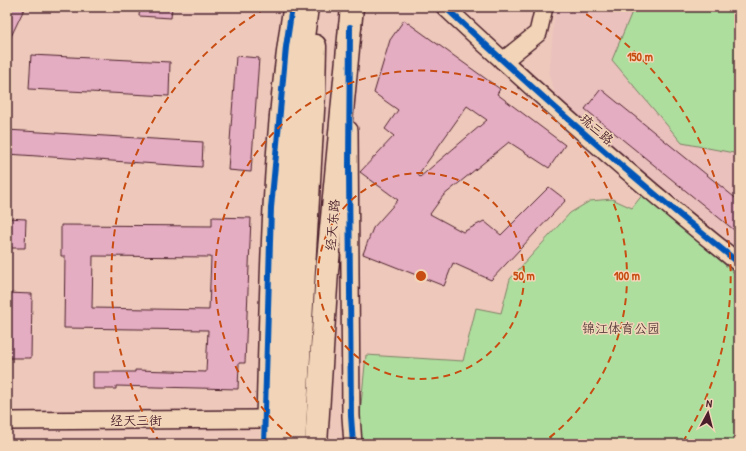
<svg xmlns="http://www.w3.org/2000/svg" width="746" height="451" viewBox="0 0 746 451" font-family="'Patrick Hand','LXGW WenKai TC',sans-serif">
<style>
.built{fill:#ebc1bd}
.green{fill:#aede9e;stroke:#7c7e64}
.building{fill:#e5adc2;stroke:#4a1f2b;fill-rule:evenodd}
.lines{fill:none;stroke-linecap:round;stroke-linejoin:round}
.minor-casing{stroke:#4a1f2b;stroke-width:20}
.major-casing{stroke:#4a1f2b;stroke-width:25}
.highway-casing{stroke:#4a1f2b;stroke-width:25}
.minor{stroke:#f2d5b8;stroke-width:17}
.major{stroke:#f2d5b8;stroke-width:22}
.highway{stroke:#f2d5b8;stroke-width:22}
.cycleway-casing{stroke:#f2d5b8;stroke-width:8}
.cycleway{stroke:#0057b8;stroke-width:6}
.ring{fill:none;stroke:#c84d12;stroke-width:2;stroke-dasharray:7 5}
.labels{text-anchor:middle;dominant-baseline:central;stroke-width:3;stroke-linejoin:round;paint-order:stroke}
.street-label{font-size:13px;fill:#4a1f2b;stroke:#f2d5b8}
.park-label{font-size:13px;fill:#593c3c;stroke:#f2d5b8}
.centre{fill:#c84d12;stroke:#f2d5b8;stroke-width:2}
.ring-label{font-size:12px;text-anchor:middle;font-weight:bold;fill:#c84d12;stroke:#f2d5b8;stroke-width:3;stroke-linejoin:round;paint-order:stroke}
</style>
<rect width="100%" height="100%" fill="#eec9bb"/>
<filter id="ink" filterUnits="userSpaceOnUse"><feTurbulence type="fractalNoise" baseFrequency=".025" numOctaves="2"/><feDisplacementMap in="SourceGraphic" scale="8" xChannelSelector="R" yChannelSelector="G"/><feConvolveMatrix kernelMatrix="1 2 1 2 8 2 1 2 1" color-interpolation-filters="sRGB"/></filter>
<g filter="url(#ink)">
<path class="built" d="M555 7H739V249L558 102 549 76Z"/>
<g class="green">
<path d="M634 7H739V154L682 143 612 60Z"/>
<path d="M643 194 739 277V444H357L366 355 463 361 476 308 501 313 510 279 570 213 590 201 612 199 632 208Z"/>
</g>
<g class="building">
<path d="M7 7H25L7 45Z"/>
<path d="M140 7H172L171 18 139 16Z"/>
<path d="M404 20 500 89 497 94 565 145 549 168 509 142 443 196 430 214 463 232 484 221 501 235 549 187 566 200 491 280 453 263 444 286 363 254 373 228 398 200 360 172 394 136 385 129 398 110 374 93 390 40ZM467 106 487 120 420 177 418 175Z"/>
<path d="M31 55 170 62 169 96 29 89Z"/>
<path d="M236 56 259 58 251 172 228 170Z"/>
<path d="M601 89 739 201V234L585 109Z"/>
<path d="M7 130 203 142 202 167 7 154Z"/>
<path d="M212 217 251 218 245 363H239L238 389 116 386V389H93V372H135V370L206 372 208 330 64 328 65 256H61V225L212 226ZM93 256 211 257 209 310 92 308Z"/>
<path d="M7 218 26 219 25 248H7Z"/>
<path d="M7 293 32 294 31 358H7Z"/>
</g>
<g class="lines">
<defs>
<g id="minor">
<path d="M445 7C540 96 637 182 739 263"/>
<path d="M503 61 538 33 544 7"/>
<path d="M349 130 351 416 353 444"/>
<path d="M265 418C269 281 270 143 292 7"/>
<path d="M7 421 265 419"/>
</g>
<path id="major" d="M350 27 352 7"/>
<g id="highway">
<path d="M273 444 301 52 307 7"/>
<path d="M294 444 314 93 315 46"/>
<path d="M316 444 327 271 350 27"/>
</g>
</defs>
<use href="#minor" class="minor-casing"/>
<use href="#major" class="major-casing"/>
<use href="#highway" class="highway-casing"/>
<use href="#minor" class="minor"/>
<use href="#major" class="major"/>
<use href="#highway" class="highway"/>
<defs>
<g id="cycleway">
<path d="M445 7C540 96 637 182 739 263"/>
<path d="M350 27 349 166 351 416 353 444"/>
<path d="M264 444 271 208 286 47 292 7"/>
</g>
</defs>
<use href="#cycleway" class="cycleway-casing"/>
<use href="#cycleway" class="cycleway"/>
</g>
</g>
<g class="ring">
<circle cx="421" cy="276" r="103"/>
<path d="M301 444A206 206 0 1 1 541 444"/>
<path d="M160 443A310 310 0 0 1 266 8M576 8A310 310 0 0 1 682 443"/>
</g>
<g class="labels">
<g class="street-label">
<text transform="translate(597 129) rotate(41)">琉三路</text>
<text transform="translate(332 225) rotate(-85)">经天东路</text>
<text x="136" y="420">经天三街</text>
</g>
<g class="park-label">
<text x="621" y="328">锦江体育公园</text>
</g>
</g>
<circle cx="421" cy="276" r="6" class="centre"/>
<g class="ring-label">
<text x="640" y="61">150 m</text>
<text x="524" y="280">50 m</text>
<text x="627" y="280">100 m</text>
</g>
<rect width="746" height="451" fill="none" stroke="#f2d5b8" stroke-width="24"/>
<rect x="12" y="12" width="722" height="427" fill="none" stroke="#4a1f2b" stroke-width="1.5" filter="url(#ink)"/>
<g transform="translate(708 413) rotate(7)" stroke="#f2d5b8" stroke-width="3" paint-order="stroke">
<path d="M0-3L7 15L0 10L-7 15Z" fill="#4a1f2b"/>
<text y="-6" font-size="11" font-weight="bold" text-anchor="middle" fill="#4a1f2b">N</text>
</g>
</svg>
